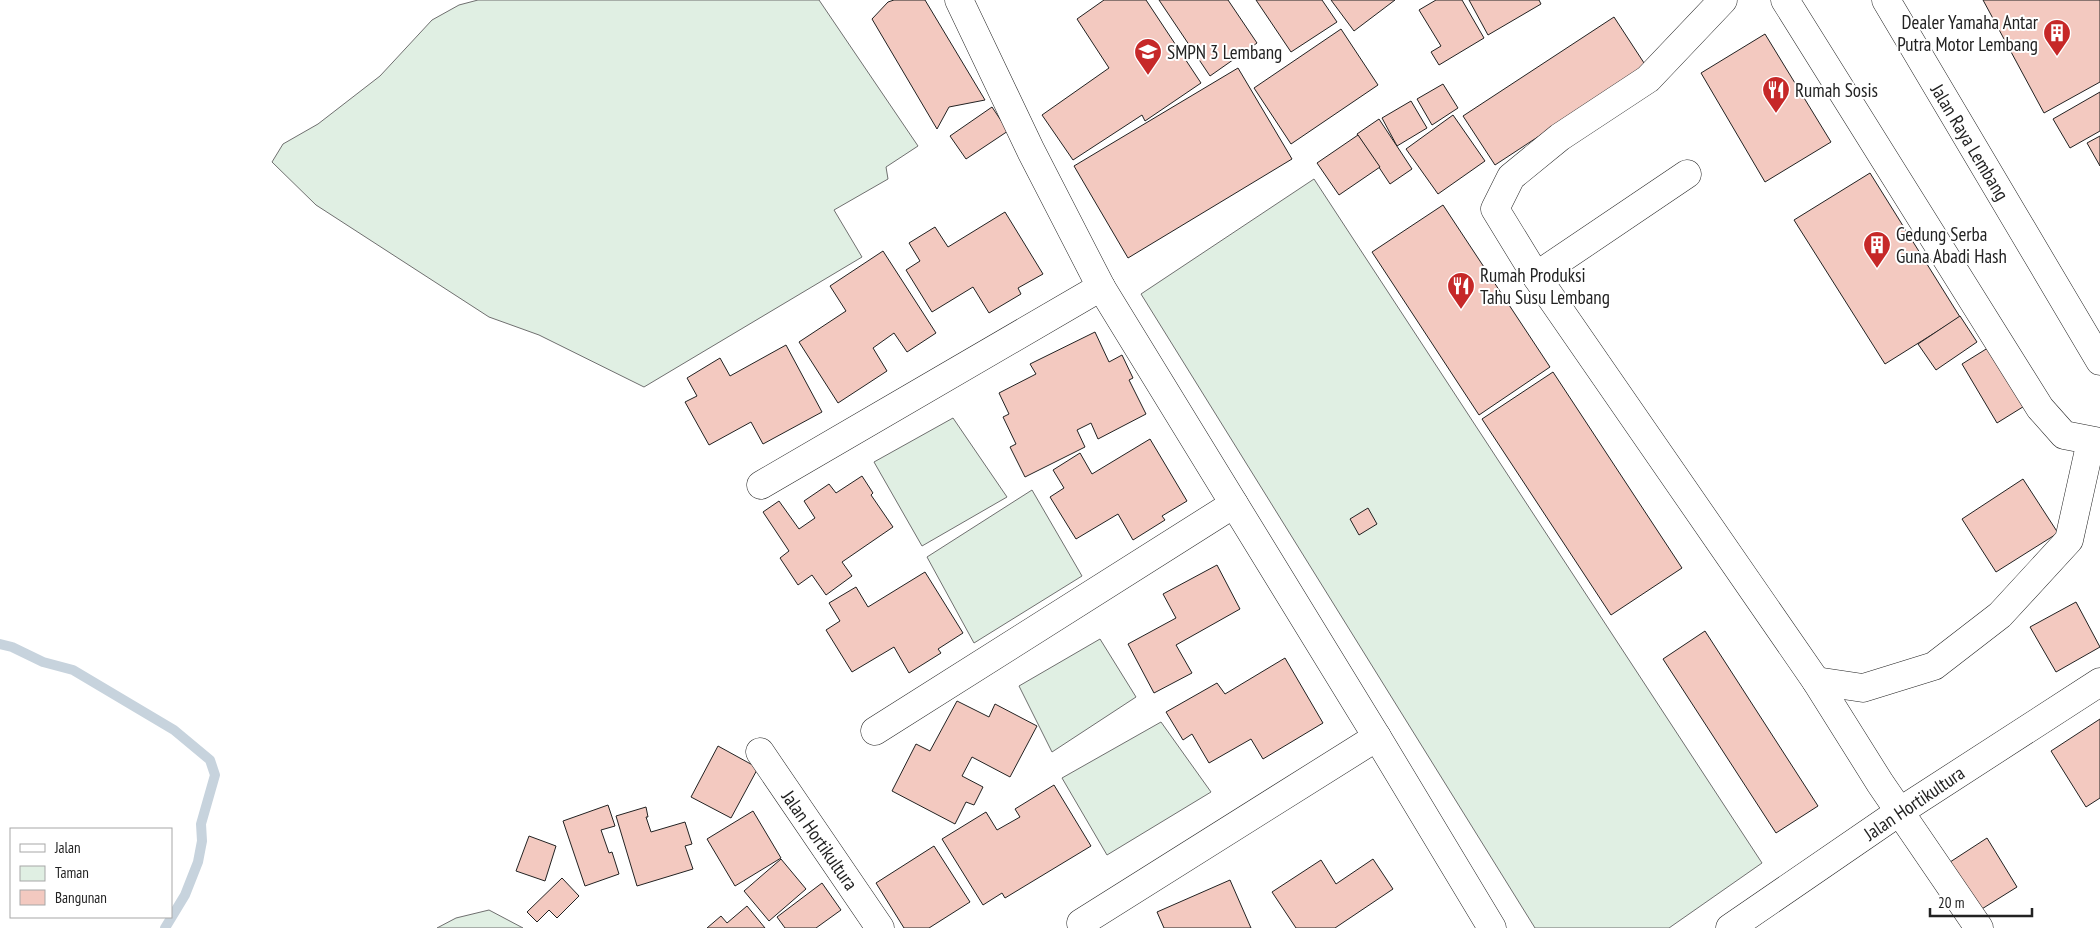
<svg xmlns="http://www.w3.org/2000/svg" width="2100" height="928" viewBox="0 0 2100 928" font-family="'PT Sans Narrow',sans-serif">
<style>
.green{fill:#e0efe3;stroke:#6f6f6f}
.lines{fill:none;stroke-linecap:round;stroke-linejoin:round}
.stream{stroke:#c7d3dd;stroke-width:10}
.building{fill:#f3c9c0;stroke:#222}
.minor-casing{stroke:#222;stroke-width:29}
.major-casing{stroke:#222;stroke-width:29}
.minor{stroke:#fff;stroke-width:28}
.major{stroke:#fff;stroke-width:28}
.labels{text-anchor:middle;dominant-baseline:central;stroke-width:4;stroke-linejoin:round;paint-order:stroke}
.poi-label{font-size:19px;fill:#222;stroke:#fff;text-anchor:start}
.street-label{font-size:19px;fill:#222;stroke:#fff}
</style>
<rect width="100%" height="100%" fill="#fff"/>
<g class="green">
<path d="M478 0H819L918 146 886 167 888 179 834 210 862 257 644 387 539 335 489 317 316 205 272 162 283 144 318 124 380 76 432 20 459 5Z"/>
<path d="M1314 179 1762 863 1669 928H1535L1141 294Z"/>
<path d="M953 418 1007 497 922 546 874 462Z"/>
<path d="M1032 490 1082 576 974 643 927 557Z"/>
<path d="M1100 639 1136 697 1052 752 1019 686Z"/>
<path d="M1161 722 1211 792 1107 855 1062 778Z"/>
<path d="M489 910 523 928H437L456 918Z"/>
</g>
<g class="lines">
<path class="stream" d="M0 644 12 647 43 662 73 670 174 730 210 760 215 775 201 824 202 841 198 862 185 895 165 928"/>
</g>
<g class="building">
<path d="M894 0H925L985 100 949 107 937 129 872 19 888 2Z"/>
<path d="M1104 0H1146L1201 83 1145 121 1142 115 1073 160 1042 115 1109 68 1077 19Z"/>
<path d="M1159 0H1228L1257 43 1210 76Z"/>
<path d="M1256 0H1322L1337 22 1291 52Z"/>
<path d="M1331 0H1395L1354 31Z"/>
<path d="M1436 0H1462L1484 38 1439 65 1431 52 1441 46 1419 10Z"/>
<path d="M1469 0H1539L1541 4 1488 35Z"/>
<path d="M1983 0H2100V82L2044 113Z"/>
<path d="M1614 17 1646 66 1495 165 1463 116Z"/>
<path d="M1341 29 1378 85 1291 144 1254 88Z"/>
<path d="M1765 34 1831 142 1765 182 1701 73Z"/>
<path d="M1238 68 1292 159 1128 258 1074 166Z"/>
<path d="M1443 84 1458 108 1432 125 1417 99Z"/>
<path d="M2100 92V131L2070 148 2053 119Z"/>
<path d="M1411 101 1427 128 1397 146 1382 118Z"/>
<path d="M992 107 1008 131 966 159 950 136Z"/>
<path d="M1453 115 1485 161 1438 194 1406 149Z"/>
<path d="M1379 119 1412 169 1390 184 1357 134Z"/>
<path d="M1358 135 1380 167 1339 195 1317 163Z"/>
<path d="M2100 136V166L2087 143Z"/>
<path d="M1870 173 1960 317 1885 364 1794 220Z"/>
<path d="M1443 205 1550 367 1479 415 1372 252Z"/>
<path d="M1005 212 1043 274 1018 288 1021 294 989 313 973 287 932 312 906 270 920 261 909 243 935 227 948 247Z"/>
<path d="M883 251 936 333 907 352 894 333 873 348 887 371 838 403 799 342 846 311 830 286Z"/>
<path d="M1960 316 1977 342 1936 370 1918 344Z"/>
<path d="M1095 332 1109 362 1122 355 1133 378 1129 380 1146 414 1098 439 1091 423 1077 430 1085 447 1025 477 1010 447 1016 444 1003 417 1009 414 999 393 1036 374 1030 364Z"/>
<path d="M786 345 822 412 763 444 751 422 709 445 685 402 697 396 687 378 720 358 730 376Z"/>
<path d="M1991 346 2026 405 1997 423 1962 364Z"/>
<path d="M1553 372 1682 568 1611 615 1482 419Z"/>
<path d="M1150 439 1187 501 1162 516 1165 520 1133 540 1118 514 1076 539 1050 497 1064 488 1053 470 1080 453 1092 474Z"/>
<path d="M862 476 873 493 871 495 893 527 842 562 852 576 826 595 812 575 798 585 780 558 789 551 763 512 779 501 799 529 815 518 804 501 829 484 836 493Z"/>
<path d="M2023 479 2058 533 1996 572 1962 519Z"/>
<path d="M1368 508 1377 524 1359 535 1350 519Z"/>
<path d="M1217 565 1240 609 1176 645 1192 673 1154 693 1128 644 1176 618 1163 594Z"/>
<path d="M925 572 963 633 938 649 941 653 909 673 894 647 852 672 826 630 840 621 829 603 856 587 868 607Z"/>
<path d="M2076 602 2100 647 2056 672 2030 627Z"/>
<path d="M1705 631 1818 806 1776 833 1663 659Z"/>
<path d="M1285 658 1323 723 1263 759 1251 739 1209 763 1192 734 1183 740 1166 712 1217 683 1225 694Z"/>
<path d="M957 701 989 717 995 704 1037 726 1010 777 972 757 962 776 983 787 974 805 966 802 955 824 892 791 916 744 930 751Z"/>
<path d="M2100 719V798L2086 807 2051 751Z"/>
<path d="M718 746 758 768 731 818 691 797Z"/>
<path d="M1054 785 1091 846 1005 898 1002 893 983 905 942 839 986 812 997 830 1020 817 1015 809Z"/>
<path d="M608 805 615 826 601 830 609 853 612 852 619 874 585 886 563 821Z"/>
<path d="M646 807 648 817H646L651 832 685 822 692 844 685 846 693 869 637 886 616 816Z"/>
<path d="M753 811 781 858 735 886 707 839Z"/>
<path d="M529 836 556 846 545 881 516 871Z"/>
<path d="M1987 838 2017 887 1977 912 1947 864Z"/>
<path d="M934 846 970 902 929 928H904L876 883Z"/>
<path d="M781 859 806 889 769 921 744 891Z"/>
<path d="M1373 859 1393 889 1335 928H1296L1272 892 1321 860 1336 884Z"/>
<path d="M562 878 579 896 557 918 549 910 537 922 527 912Z"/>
<path d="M1230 880 1251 928H1164L1157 912Z"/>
<path d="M822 883 841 910 816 928H785L777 917Z"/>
<path d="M747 906 765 928H707L721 916 727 923Z"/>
</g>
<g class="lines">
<defs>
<g id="minor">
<path d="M959 0 1031 151 1101 287"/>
<path d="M1723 0 1648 79 1560 137 1511 177 1495 209 1536 276 1816 681 1880 783 1979 928"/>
<path d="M1785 0 2040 408 2064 435 2100 442"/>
<path d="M1536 276 1687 174"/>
<path d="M761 485 1101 287 1377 737 1492 928"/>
<path d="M1816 681 1863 688 1934 666 2000 615 2069 540 2091 441"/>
<path d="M875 731 1234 504"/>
<path d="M760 752 880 928"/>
<path d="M1081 923 1377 737"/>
<path d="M1730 928 1899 812 2100 682"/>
</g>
<path id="major" d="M1886 0 2100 361"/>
</defs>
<use href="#minor" class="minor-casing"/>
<use href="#major" class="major-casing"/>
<use href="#minor" class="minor"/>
<use href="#major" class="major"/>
</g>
<defs>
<symbol id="building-pin" viewBox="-11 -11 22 30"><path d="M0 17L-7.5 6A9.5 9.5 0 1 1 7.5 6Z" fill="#c62828" stroke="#fff"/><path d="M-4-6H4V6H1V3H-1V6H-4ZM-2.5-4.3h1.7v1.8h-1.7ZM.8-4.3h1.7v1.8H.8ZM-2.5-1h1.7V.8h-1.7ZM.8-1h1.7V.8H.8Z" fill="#fff"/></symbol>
<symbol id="school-pin" viewBox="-11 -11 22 30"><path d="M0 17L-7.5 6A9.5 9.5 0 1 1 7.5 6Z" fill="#c62828" stroke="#fff"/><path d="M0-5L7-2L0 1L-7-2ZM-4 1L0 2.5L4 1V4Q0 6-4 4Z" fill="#fff"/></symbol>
<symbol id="restaurant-pin" viewBox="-11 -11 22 30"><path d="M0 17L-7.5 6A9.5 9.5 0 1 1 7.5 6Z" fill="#c62828" stroke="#fff"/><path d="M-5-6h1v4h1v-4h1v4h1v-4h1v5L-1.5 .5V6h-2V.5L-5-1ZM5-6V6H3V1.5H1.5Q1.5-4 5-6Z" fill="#fff"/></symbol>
</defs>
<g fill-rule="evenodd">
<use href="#building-pin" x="2041" y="17" width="32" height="43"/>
<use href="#school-pin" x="1132" y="36" width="32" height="43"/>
<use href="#restaurant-pin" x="1760" y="74" width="32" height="43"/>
<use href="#building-pin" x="1861" y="229" width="32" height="43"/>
<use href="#restaurant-pin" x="1445" y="270" width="32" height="43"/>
</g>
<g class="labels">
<g class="poi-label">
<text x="2038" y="22" text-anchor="end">Dealer Yamaha Antar<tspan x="2038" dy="22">Putra Motor Lembang</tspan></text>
<text x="1167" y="52">SMPN 3 Lembang</text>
<text x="1795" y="90">Rumah Sosis</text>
<text x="1896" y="234">Gedung Serba<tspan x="1896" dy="22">Guna Abadi Hash</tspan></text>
<text x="1480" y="275">Rumah Produksi<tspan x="1480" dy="22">Tahu Susu Lembang</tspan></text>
</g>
<g class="street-label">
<text transform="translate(1970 142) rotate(59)">Jalan Raya Lembang</text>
<text transform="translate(1914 803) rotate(-34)">Jalan Hortikultura</text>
<text transform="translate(820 840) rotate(55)">Jalan Hortikultura</text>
</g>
</g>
<rect x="10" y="828" width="162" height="90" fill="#ffffff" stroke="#a7a7a7"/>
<rect x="20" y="844" width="25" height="8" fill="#ffffff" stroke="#a7a7a7"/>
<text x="55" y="853" font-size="15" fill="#222222">Jalan</text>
<rect x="20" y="866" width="25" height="15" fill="#e0efe3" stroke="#a7a7a7"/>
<text x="55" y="878" font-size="15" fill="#222222">Taman</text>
<rect x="20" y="890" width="25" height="15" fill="#f3c9c0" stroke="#a7a7a7"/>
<text x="55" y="903" font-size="15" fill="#222222">Bangunan</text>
<path d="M1930 908v8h102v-8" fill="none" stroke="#222222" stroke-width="2.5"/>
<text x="1938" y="908" font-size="15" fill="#222222" stroke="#ffffff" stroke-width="4" paint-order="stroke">20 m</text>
</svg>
